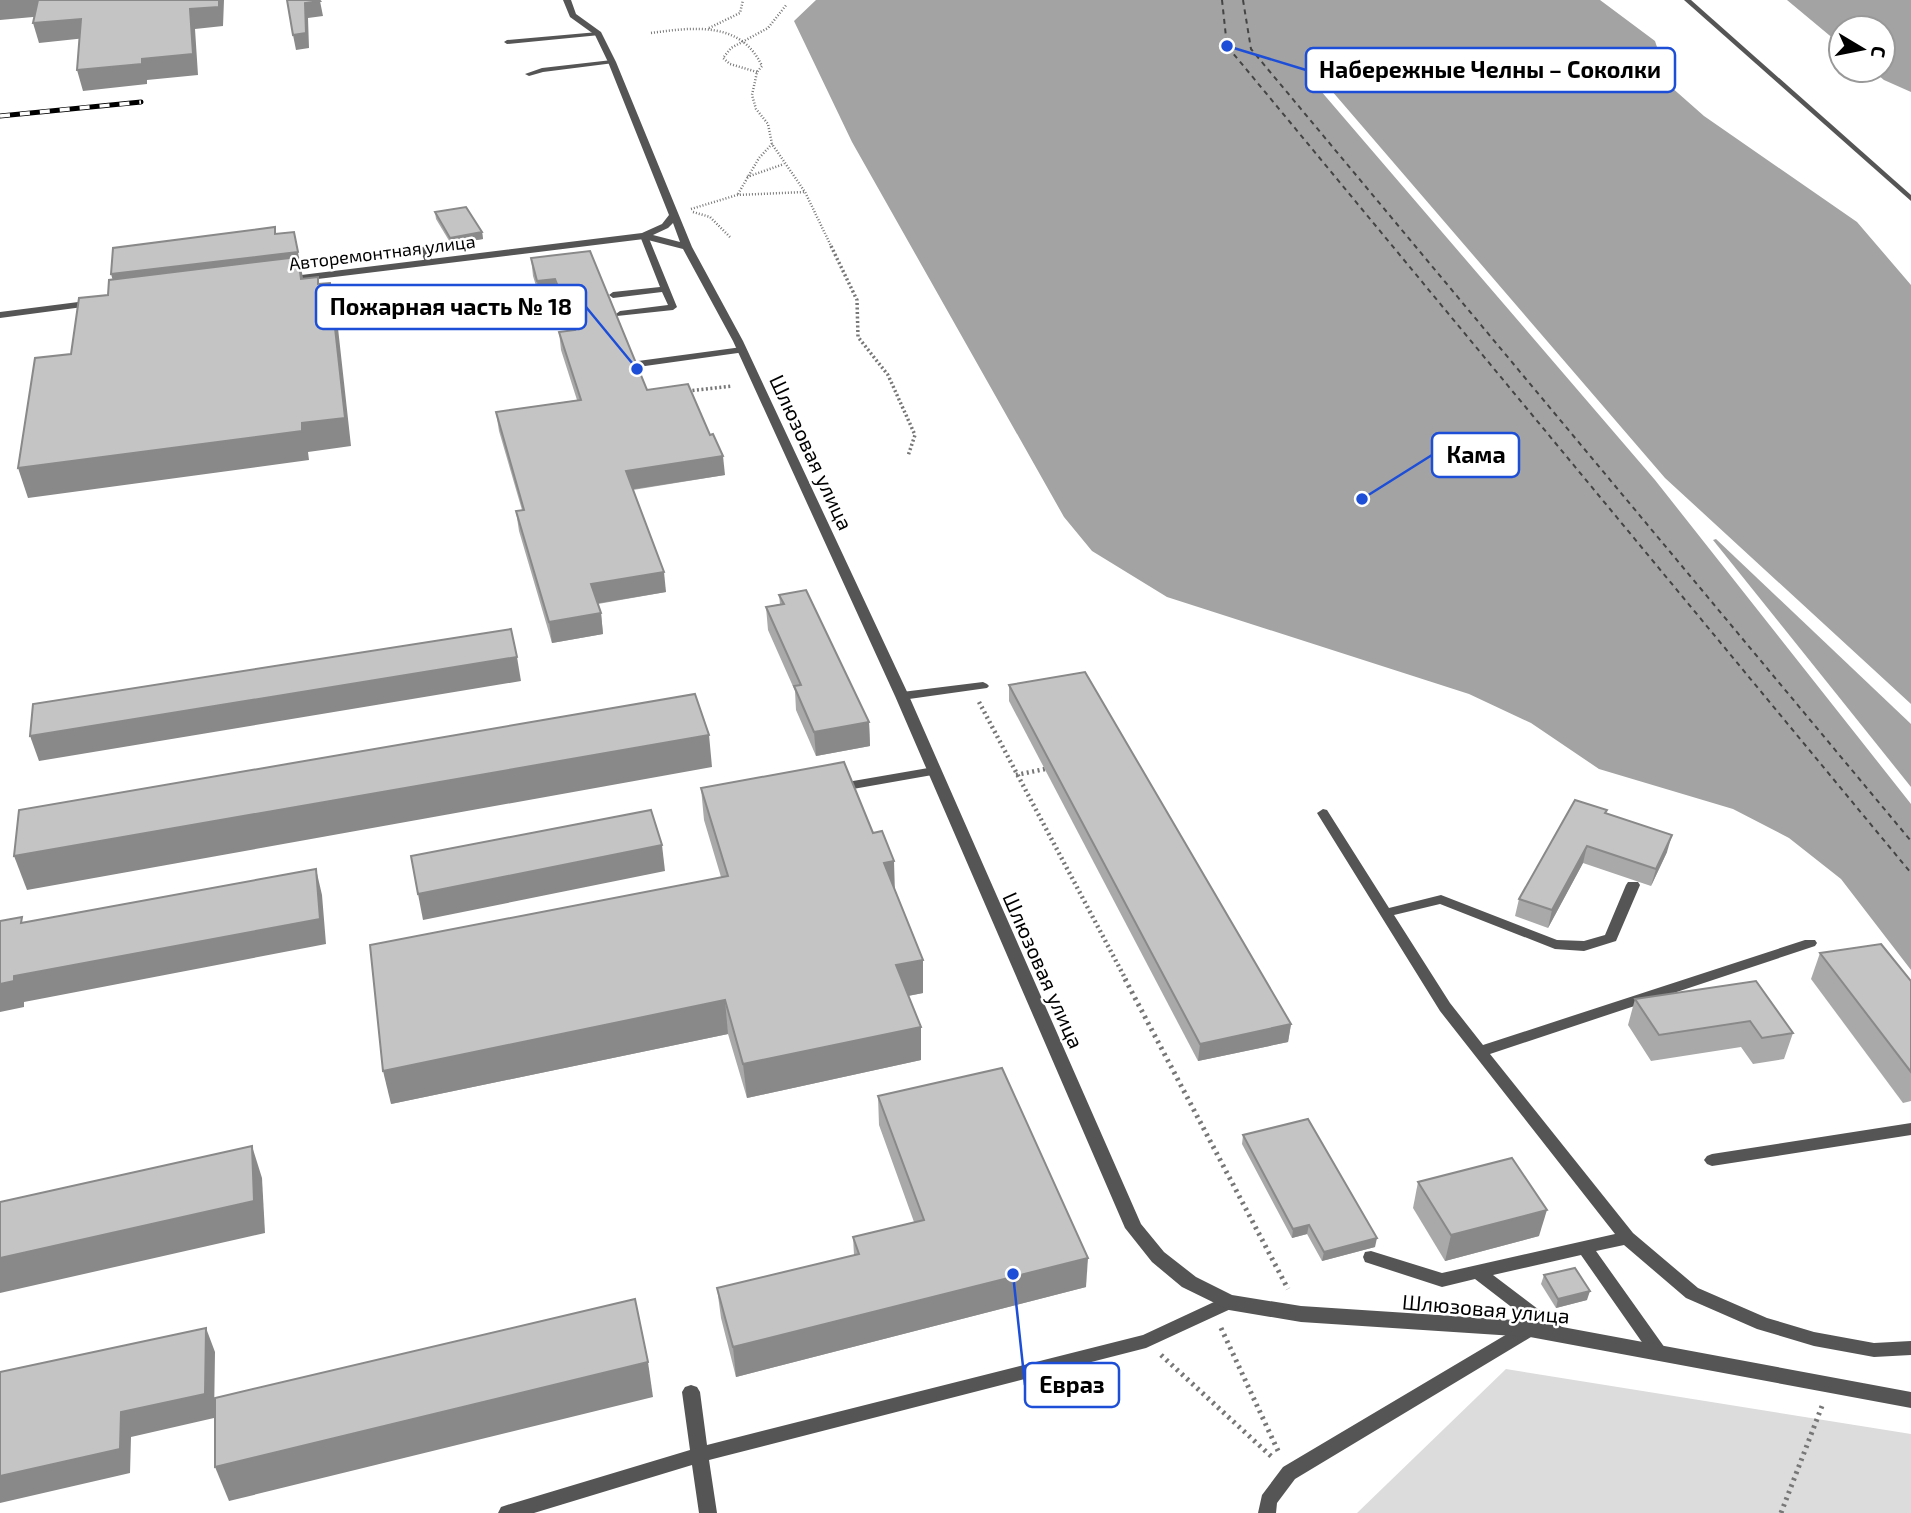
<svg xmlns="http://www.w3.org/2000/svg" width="1911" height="1513" viewBox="0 0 1911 1513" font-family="'Exo 2',sans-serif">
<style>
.green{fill:#dcdcdc}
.water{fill:#a3a3a3}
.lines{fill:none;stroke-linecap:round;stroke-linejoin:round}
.ferry{stroke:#444;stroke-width:2;stroke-dasharray:5 4.5;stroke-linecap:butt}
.path-far3{stroke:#777;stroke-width:2.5;stroke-dasharray:1 2;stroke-linecap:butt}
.path-far2{stroke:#777;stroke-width:3.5;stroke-dasharray:2 2.5;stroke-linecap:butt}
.path-far1{stroke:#777;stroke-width:4.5;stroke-dasharray:2 3.5;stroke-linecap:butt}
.path{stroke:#777;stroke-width:5;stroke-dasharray:2.5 4.5;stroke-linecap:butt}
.service{fill:#555;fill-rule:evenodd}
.tertiary{fill:#555;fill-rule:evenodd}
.rail-casing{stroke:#000;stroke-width:5}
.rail{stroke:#fff;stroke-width:3.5;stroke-dasharray:10;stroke-linecap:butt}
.wall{fill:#a9a9a9}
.shaded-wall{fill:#898989}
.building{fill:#c4c4c4;stroke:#898989;stroke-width:2}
.labels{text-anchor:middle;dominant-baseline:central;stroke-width:5;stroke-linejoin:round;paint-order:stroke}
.far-street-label{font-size:18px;fill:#000;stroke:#fff}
.street-label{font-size:21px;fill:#000;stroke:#fff}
.leader{fill:none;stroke:#1d4ed8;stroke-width:2.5}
.callout-dot{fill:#1d4ed8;stroke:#fff;stroke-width:2.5}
.callout{fill:#fff;stroke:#1d4ed8;stroke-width:2.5}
.callout-label{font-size:23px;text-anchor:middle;font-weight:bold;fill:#000}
</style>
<rect width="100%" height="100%" fill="#fff"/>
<path class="green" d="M1506 1369 1911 1434V1513H1357Z"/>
<g class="water">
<path d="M816 0H1600L1655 41 1657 47 1636 56 1704 116 1857 222 1911 285V704L1665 478 1319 76H1308L1655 480 1911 804V970L1841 879 1789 838 1733 809 1599 769 1531 723 1469 694 1167 597 1092 551 1064 517 852 142 794 21Z"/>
<path d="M1787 0H1911V92L1884 80 1872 70H1883V28H1841V45Z"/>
<path d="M1716 539 1911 724V787L1713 540Z"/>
</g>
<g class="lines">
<g class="ferry">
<path d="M1222 0 1227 46 1911 873"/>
<path d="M1243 0 1251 49 1911 841"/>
</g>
<g class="path-far3">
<path d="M709 28 740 13 743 0"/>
<path d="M651 33C694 27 741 21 762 66L757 72 752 95 756 109 768 124 772 144 805 192 832 248"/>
<path d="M757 72 730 64 723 58 731 48 768 28 787 4"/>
<path d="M747 177 784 164"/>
<path d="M738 194 759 158 772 144"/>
<path d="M691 209 737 195 805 192"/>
<path d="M693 212 710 217 731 238"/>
</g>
<g class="path-far2">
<path d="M831 246 857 300 858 337 888 375 915 435 908 456"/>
<path d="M688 391 732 386"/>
</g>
<g class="path-far1">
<path d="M979 702 1126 980"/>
<path d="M1016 775 1045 769"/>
</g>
<g class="path">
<path d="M1125 979 1288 1289"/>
<path d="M1221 1328 1279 1453"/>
<path d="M1161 1355 1273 1458"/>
<path d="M1781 1513 1822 1406"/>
</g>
<g class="service">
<path d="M1684 0H1691L1911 195V201Z"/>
<path d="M598 32 601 34 600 35 507 44 504 42 507 40Z"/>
<path d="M612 60 615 62 614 63 543 72 529 76 525 74 542 68Z"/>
<path d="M641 234 648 236 677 307 673 310 617 316 616 314 620 311 668 305 662 292 613 298 609 295 613 292 660 287 640 236Z"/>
<path d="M424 246 428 249 433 262 432 264 425 262 420 249Z"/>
<path d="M742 347 745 348V352L638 367 633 364 638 361Z"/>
<path d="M983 682 987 684 989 686 987 688 902 700 896 696 902 692Z"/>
<path d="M934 767 938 768 940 771 938 774 853 789 847 785 853 781Z"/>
<path d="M1323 809 1327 810 1389 908 1441 895 1557 940 1584 941 1605 935 1626 885 1628 882H1638L1640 885 1616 941 1584 951 1555 949 1440 904 1394 915 1450 1003 1483 1045 1805 940H1815L1817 943 1815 946 1490 1054 1633 1233 1698 1288 1767 1318 1814 1332 1874 1343 1911 1341V1355L1874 1357 1814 1346 1757 1329 1686 1298 1624 1245 1596 1251 1665 1348 1667 1353 1665 1358 1659 1360 1653 1358 1581 1255 1493 1275 1563 1328 1565 1333 1563 1338C1552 1342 1546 1334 1538 1328L1536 1334 1295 1479 1277 1503 1276 1513H1258L1262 1495 1283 1467 1524 1324 1531 1322 1475 1279 1442 1287 1365 1262 1363 1257 1365 1252 1371 1251 1442 1273 1615 1234 1440 1011 1317 813Z"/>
<path d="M1911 1123V1135L1712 1166 1707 1164 1704 1160 1707 1156 1712 1154Z"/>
<path d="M1229 1295 1235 1297 1237 1302 1235 1307 1146 1348 709 1460 717 1513H699L692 1465 534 1513H498L501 1507 507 1505 690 1450 682 1392 685 1387 691 1385 697 1387 700 1392 707 1445 1143 1335Z"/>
</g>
<g class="tertiary">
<path d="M563 0H571L576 14 601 32 616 62 692 247 743 341 909 696 1141 1224 1164 1252 1196 1277 1232 1295 1301 1306 1530 1321 1911 1392V1408L1530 1337 1301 1322 1229 1310 1182 1287 1152 1262 1125 1228 895 696 733 341 683 249 644 239 285 283 280 280 285 277 642 233 662 224 669 215 608 62 595 35 570 17ZM673 223 680 242 653 235 668 228Z"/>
<path d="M94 300 98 301V305L0 318V312Z"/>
</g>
<defs>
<path id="rail" d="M0 116 141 102"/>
</defs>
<use href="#rail" class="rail-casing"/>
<use href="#rail" class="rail"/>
</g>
<g class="wall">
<path d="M435 212 482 232 483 239 451 244 436 219Z"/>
<path d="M590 251 647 390 725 475 633 490 666 592 598 604 601 613 603 634 552 643 519 531 516 511 522 510 499 431 496 412 577 400 561 350 559 332 571 330 558 296 540 299 533 276 531 258Z"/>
<path d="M779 595 869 722 870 746 816 756 796 710 795 691 768 630 766 607 780 604Z"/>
<path d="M1009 685 1291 1024 1288 1042 1198 1061 1009 701Z"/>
<path d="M701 788 895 890 923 960V993L908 996 921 1060 747 1098 728 1034 391 1104 721 877 704 820Z"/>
<path d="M1606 814 1667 852 1651 886 1583 863 1548 928 1515 916 1519 899Z"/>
<path d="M1820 953 1911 981V1101L1903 1103 1811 979Z"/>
<path d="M1756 981 1793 1033 1784 1059 1753 1064 1741 1047 1651 1061 1628 1025 1635 999Z"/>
<path d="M878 1096 1086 1287 736 1377 721 1318 717 1288 854 1255 853 1237 914 1222 879 1125Z"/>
<path d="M1243 1135 1375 1247 1322 1261 1307 1234 1292 1238 1242 1144Z"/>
<path d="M1418 1182 1539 1236 1445 1261 1413 1208Z"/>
<path d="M1544 1275 1587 1300 1556 1308 1541 1284Z"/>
</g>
<g class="shaded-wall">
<path d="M0 0H40L44 16 0 20Z"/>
<path d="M219 0H224L223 26 195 29 198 75 147 80V84L83 91 77 70 142 59 190 9Z"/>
<path d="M320 1 323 16 308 18 309 48 296 50 293 35 305 3Z"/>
<path d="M81 19 86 38 39 43 33 23Z"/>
<path d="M294 232 304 283 117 295 111 274Z"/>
<path d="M482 232 483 239 451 244 450 238Z"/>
<path d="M555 279 558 296 540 299 537 281Z"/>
<path d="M330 283 336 310 351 446 308 452 309 460 28 498 18 468 302 423Z"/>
<path d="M723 456 725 475 628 490 626 471Z"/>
<path d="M664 572 666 592 594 604 591 584Z"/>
<path d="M601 613 603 634 552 643 549 622Z"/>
<path d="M517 657 521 681 39 761 30 736Z"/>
<path d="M869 722 870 746 816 756 814 732Z"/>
<path d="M709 735 712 767 27 890 14 856Z"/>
<path d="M1672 835 1667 852 1651 886 1656 869Z"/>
<path d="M662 845 665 871 423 920 418 894Z"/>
<path d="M1587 846 1583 863 1548 928 1552 910Z"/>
<path d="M894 861 895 894 884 863Z"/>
<path d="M316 869 322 895 326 944 24 1002V1007L0 1012V984L14 976Z"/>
<path d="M923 960V993L897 998 896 965Z"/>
<path d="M725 1000 728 1034 391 1104 383 1071Z"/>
<path d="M1291 1024 1288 1042 1198 1061 1200 1044Z"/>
<path d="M921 1027V1060L747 1098 743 1064Z"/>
<path d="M252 1146 262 1178 265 1233 0 1293V1258Z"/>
<path d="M1547 1210 1539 1236 1445 1261 1451 1235Z"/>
<path d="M1309 1225 1307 1234 1292 1238 1293 1229Z"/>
<path d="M1377 1238 1375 1247 1322 1261 1324 1252Z"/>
<path d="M1088 1258 1086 1287 736 1377 733 1347Z"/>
<path d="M1590 1291 1587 1300 1556 1308 1558 1299Z"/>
<path d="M206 1328 215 1352 214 1418 131 1437 130 1473 0 1503V1476L121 1412Z"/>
<path d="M648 1362 653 1397 229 1501 215 1467Z"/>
</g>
<g class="building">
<path d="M38 0H219V7L190 9 193 54 142 59V64L77 70 81 19 33 23Z"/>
<path d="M287 0H319L320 1 305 3 306 33 293 35Z"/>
<path d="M466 207 482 232 450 238 435 212Z"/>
<path d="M275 227V234L294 232 298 252 111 274 113 248Z"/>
<path d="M590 251 647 390 688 384 710 435 713 434 723 456 626 471 664 572 591 584 601 613 549 622 516 511 524 510 496 412 581 400 559 332 575 330 555 279 537 281 531 258Z"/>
<path d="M298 257 301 279 318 277V284L330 283 345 418 302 423V431L18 468 35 358 71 354 79 298 108 295 109 280Z"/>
<path d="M806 590 869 722 814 732 794 686 801 685 766 607 784 604 779 595Z"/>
<path d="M511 629 517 657 30 736 33 704Z"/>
<path d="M1085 672 1291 1024 1200 1044 1009 685Z"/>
<path d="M695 694 709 735 14 856 19 810Z"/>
<path d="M844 762 873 833 882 831 894 861 884 863 923 960 896 965 921 1027 743 1064 725 1000 383 1071 370 945 728 876 701 788Z"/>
<path d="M1575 800 1607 810 1605 813 1672 835 1656 869 1587 846 1552 910 1519 899Z"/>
<path d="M651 810 662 845 418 894 411 856Z"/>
<path d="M316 869 320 919 14 976V981L0 984V921L22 917 21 923Z"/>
<path d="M1881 944 1911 981V1072L1820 953Z"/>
<path d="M1756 981 1793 1033 1762 1038 1750 1021 1659 1035 1635 999Z"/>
<path d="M1002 1068 1088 1258 733 1347 717 1288 859 1254 853 1237 924 1220 878 1096Z"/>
<path d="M1308 1119 1377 1238 1324 1252 1309 1225 1293 1229 1243 1135Z"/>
<path d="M252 1146 254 1201 0 1258V1202Z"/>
<path d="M1512 1158 1547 1210 1451 1235 1418 1182Z"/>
<path d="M1575 1268 1590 1291 1558 1299 1544 1275Z"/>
<path d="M635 1299 648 1362 215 1467V1398Z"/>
<path d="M206 1328 205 1394 121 1412 120 1449 0 1476V1372Z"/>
</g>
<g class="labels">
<g class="far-street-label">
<text transform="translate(382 252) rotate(-7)">Авторемонтная улица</text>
</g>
<g class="street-label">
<text transform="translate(812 452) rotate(65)">Шлюзовая улица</text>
<text transform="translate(1044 970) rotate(66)">Шлюзовая улица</text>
<text transform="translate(1486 1308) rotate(5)">Шлюзовая улица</text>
</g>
</g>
<path class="leader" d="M1227 46L1306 70M637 369L586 307M1362 499L1432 455M1013 1274L1025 1385"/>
<g class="callout-dot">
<circle cx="1227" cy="46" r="7"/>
<circle cx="637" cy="369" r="7"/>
<circle cx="1362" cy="499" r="7"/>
<circle cx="1013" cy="1274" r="7"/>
</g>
<g class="callout">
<rect x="1306" y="48" width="369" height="44" rx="7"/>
<rect x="316" y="285" width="270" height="44" rx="7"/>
<rect x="1432" y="433" width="87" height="44" rx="7"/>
<rect x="1025" y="1363" width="94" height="44" rx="7"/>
</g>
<g class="callout-label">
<text x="1490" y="78">Набережные Челны – Соколки</text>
<text x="451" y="315">Пожарная часть № 18</text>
<text x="1476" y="463">Кама</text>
<text x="1072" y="1393">Евраз</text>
</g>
<g transform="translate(1862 49) rotate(100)"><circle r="33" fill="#ffffff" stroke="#999999" stroke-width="2"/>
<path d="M0-5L12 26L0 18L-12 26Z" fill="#000000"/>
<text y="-10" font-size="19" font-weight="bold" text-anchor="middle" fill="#000000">С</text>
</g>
</svg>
